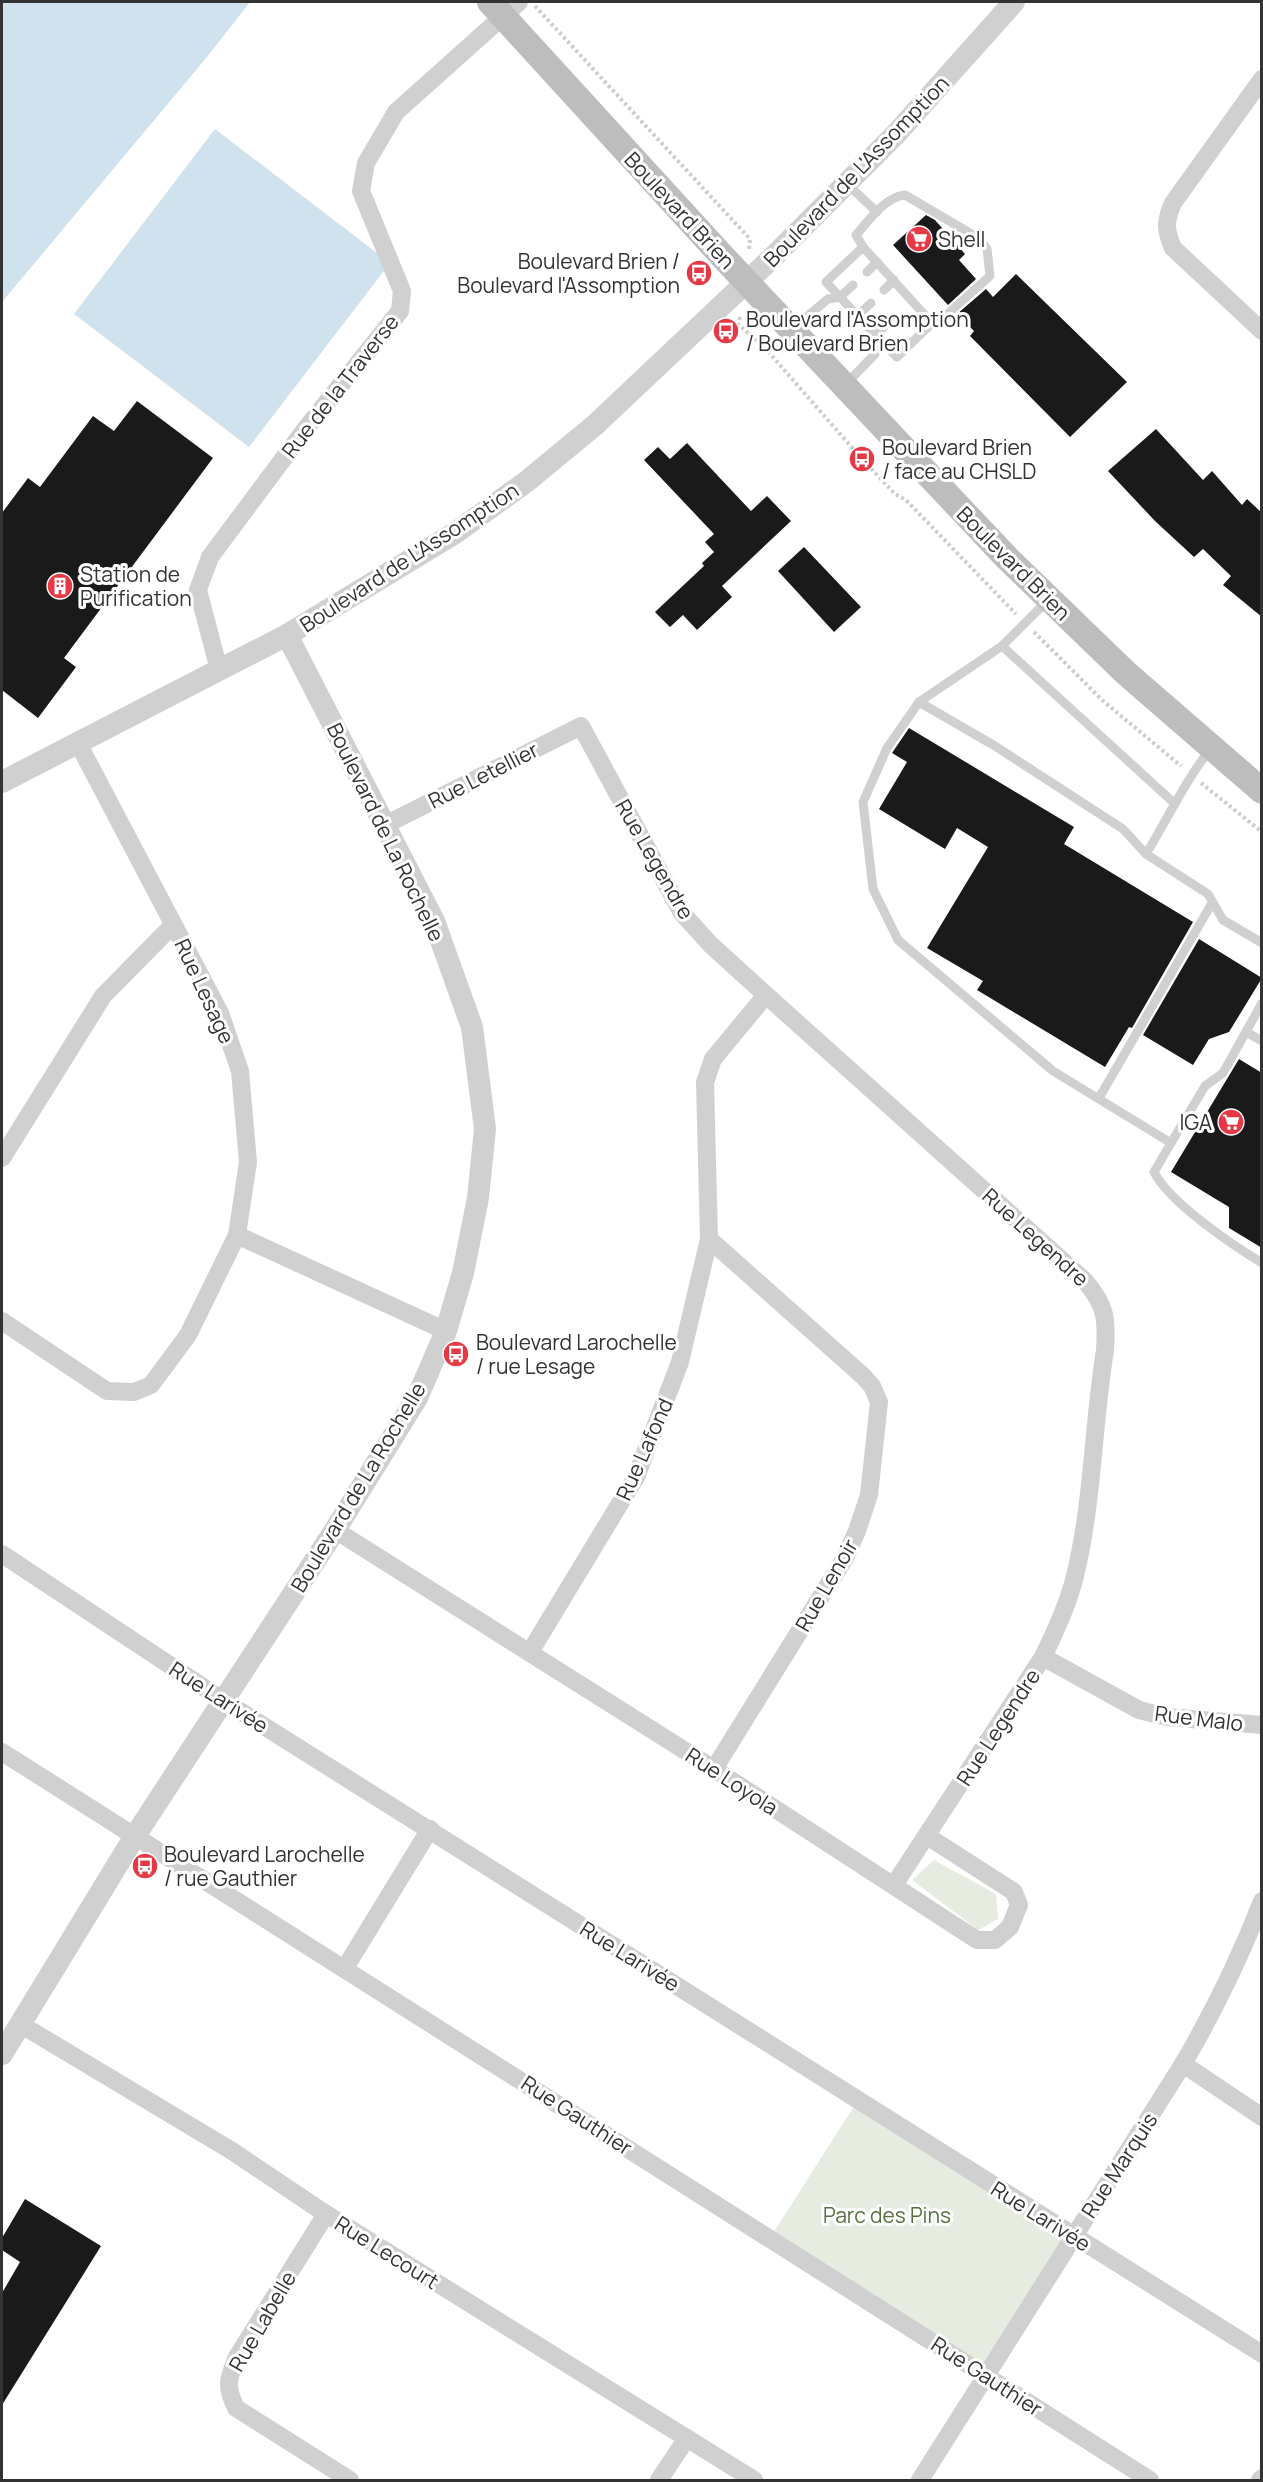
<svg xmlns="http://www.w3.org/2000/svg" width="1263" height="2482" viewBox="0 0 1263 2482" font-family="Manrope,sans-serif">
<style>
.green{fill:#e6ecdf}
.water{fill:#cfe2ee}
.building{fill:#1a1a1a}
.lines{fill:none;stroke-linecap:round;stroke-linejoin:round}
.path{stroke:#cdcdcd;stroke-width:4;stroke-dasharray:3 3;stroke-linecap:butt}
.service{stroke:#d0d0d0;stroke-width:9}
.minor{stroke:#d0d0d0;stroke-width:18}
.tertiary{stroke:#d0d0d0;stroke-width:22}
.secondary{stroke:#bdbdbd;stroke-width:26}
.labels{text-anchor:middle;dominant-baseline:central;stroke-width:6;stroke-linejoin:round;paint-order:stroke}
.street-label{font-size:21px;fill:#333;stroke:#fff}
.poi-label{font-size:21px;fill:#333;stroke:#fff;text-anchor:start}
.park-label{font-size:21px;fill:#56703f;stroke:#fff}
</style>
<rect width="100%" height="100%" fill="#fff"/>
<g class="green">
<path d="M934 1860 996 1894 998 1919 978 1930 912 1880Z"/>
<path d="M858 2100 1073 2236 987 2376 770 2238Z"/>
</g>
<g class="water">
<path d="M2 2H250L207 57 2 302Z"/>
<path d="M215 129 390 263 249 447 74 314Z"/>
</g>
<g class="building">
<path d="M926 215 935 220 965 254 959 260 976 279 948 305 893 245Z"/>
<path d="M1016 274 1127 382 1070 437 970 336 974 331 957 314 986 289 993 297Z"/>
<path d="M137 401 213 458 64 658 76 667 38 718 2 690V513L28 478 40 487 93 416 114 431Z"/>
<path d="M1156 429 1203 480 1212 471 1242 505 1247 499 1262 513V617L1223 585 1231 576 1203 549 1194 557 1155 521 1108 471Z"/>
<path d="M687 443 751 511 767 496 791 521 722 586 732 597 697 630 683 615 670 627 655 612 704 566 702 563 714 552 705 542 714 534 644 460 658 447 670 459Z"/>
<path d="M804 547 861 607 834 632 778 571Z"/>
<path d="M909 728 1074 827 1064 844 1193 922 1132 1028 1129 1027 1105 1067 977 990 983 981 927 948 988 847 957 828 945 849 879 809 907 762 892 753Z"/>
<path d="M1199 939 1262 978 1229 1032 1209 1039 1193 1065 1143 1035Z"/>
<path d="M1239 1059 1262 1073V1248L1229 1228V1207L1171 1172Z"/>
<path d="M25 2199 101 2246 2 2405V2293L20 2262 2 2250V2238Z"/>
</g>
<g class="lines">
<g class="path">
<path d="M535 6 750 239 749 250"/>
<path d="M740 317 738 324 765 348 862 459 895 494 906 500 1016 614"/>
<path d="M1034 632 1102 700 1181 766"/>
<path d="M1201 783 1262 832"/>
</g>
<g class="service">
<path d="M846 183 877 212"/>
<path d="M863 247 856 235C869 220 885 197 905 195L980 239 987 249 990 276 943 318 932 323"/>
<path d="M867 272 877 262"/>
<path d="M853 285 840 297 826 282 863 247 932 323 897 357 875 335 889 322"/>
<path d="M884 290 894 280"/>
<path d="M857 316 871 303"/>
<path d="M792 329 828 299 840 297 875 335V354L846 384"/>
<path d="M1047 601 1002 646 919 702 995 746 1123 829 1146 854 1208 894 1223 920 1262 943"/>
<path d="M1002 646 1173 802"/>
<path d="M919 702 887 748 863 802 873 889 898 940 1053 1071 1171 1143 1205 1086 1223 1073 1262 1003"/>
<path d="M1146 854C1168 818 1185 781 1211 748"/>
<path d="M1246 1032 1262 1041"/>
<path d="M1099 1098 1212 903"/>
<path d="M1171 1143 1154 1172C1170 1203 1231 1244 1262 1263"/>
</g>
<g class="minor">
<path d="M1262 79 1173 203C1165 221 1165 230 1173 248L1262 331"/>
<path d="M219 670 198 590 210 557 307 427 400 311 402 291 361 191 366 163 396 112 519 2"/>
<path d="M385 825 581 726 682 913 710 944 766 995 1085 1281C1106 1306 1107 1318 1105 1350 1093 1424 1093 1502 1075 1576 1068 1604 1056 1630 1043 1657L894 1885"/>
<path d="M2 1158 103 996 173 925"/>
<path d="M237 1235 446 1331"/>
<path d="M709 1239 863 1376 872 1386 879 1402 869 1495 857 1531 845 1558 714 1769"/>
<path d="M2 1321 107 1391 134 1392 151 1385 188 1335 237 1235 248 1162 240 1071 220 1013 78 743"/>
<path d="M335 1530 714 1769 977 1940H995L1010 1927 1019 1905 1014 1892 927 1836"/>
<path d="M2 1554 224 1701 1262 2354"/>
<path d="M530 1652 636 1477 680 1362 709 1239 705 1082 713 1059 766 995"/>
<path d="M1043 1657 1139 1710 1167 1717 1262 1725"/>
<path d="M2 1752 1150 2480"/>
<path d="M345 1968 430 1829"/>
<path d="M20 2024 232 2151 326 2214 754 2480"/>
<path d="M1183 2064 1262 2117"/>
<path d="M326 2214 237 2357C228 2379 225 2386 236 2408L350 2480"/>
<path d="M659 2480 687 2438"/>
<path d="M920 2480 1183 2064C1214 2011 1240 1958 1262 1901"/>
<path d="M1260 2480 1262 2478"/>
</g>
<g class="tertiary">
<path d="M2 782 287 635 455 533 526 482 595 425 772 258 896 134 1014 2"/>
<path d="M2 2054 135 1836 335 1530 417 1398 446 1331 463 1273 478 1198 485 1129 472 1027 434 921 287 635"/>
</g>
<path class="secondary" d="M490 2 723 257 1007 558 1126 673 1262 791"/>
</g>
<defs>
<symbol id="supermarket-disc" viewBox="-11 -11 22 22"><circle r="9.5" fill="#e63946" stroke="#fff"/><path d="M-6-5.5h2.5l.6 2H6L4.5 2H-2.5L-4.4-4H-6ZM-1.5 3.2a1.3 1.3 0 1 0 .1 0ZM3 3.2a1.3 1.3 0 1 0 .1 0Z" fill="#fff"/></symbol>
<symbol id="bus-disc" viewBox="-11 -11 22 22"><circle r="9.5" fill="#e63946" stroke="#fff"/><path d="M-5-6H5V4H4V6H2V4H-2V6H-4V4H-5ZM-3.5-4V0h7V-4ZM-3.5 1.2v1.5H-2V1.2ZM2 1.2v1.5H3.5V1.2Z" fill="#fff"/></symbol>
<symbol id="building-disc" viewBox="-11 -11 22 22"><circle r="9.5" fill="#e63946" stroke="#fff"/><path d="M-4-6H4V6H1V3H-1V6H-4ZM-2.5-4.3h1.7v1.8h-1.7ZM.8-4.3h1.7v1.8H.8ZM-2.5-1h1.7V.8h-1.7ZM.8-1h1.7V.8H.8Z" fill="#fff"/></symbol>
</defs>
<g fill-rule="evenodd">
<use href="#supermarket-disc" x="904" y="224" width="30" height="30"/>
<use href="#bus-disc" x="684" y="258" width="30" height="30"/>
<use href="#bus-disc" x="711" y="316" width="30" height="30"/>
<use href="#bus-disc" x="847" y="444" width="30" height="30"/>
<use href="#building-disc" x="45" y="571" width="30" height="30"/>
<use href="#supermarket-disc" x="1216" y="1107" width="30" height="30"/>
<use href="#bus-disc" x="441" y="1339" width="30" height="30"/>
<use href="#bus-disc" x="130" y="1851" width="30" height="30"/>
</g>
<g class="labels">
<g class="street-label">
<text transform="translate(856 171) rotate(-46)">Boulevard de L'Assomption</text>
<text transform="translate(680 210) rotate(47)">Boulevard Brien</text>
<text transform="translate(340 386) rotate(-52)">Rue de la Traverse</text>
<text transform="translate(409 557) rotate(-33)">Boulevard de L'Assomption</text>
<text transform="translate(1014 563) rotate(45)">Boulevard Brien</text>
<text transform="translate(483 775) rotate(-27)">Rue Letellier</text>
<text transform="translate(386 832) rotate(64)">Boulevard de La Rochelle</text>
<text transform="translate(655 859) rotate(60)">Rue Legendre</text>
<text transform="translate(205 991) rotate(65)">Rue Lesage</text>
<text transform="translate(1036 1237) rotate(42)">Rue Legendre</text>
<text transform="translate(644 1449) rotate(-66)">Rue Lafond</text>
<text transform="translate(358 1487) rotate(-59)">Boulevard de La Rochelle</text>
<text transform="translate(826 1585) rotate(-60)">Rue Lenoir</text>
<text transform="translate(219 1697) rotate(33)">Rue Larivée</text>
<text transform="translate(1199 1718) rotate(7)">Rue Malo</text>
<text transform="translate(998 1727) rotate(-57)">Rue Legendre</text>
<text transform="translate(732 1781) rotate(33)">Rue Loyola</text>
<text transform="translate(630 1956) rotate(32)">Rue Larivée</text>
<text transform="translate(577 2115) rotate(33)">Rue Gauthier</text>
<text transform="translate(1119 2165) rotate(-57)">Rue Marquis</text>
<text transform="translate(1041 2216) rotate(32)">Rue Larivée</text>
<text transform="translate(387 2252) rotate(32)">Rue Lecourt</text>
<text transform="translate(262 2321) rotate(-60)">Rue Labelle</text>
<text transform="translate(987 2376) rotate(33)">Rue Gauthier</text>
</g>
<g class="poi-label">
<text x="938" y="239">Shell</text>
<text x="680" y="261" text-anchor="end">Boulevard Brien /<tspan x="680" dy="24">Boulevard l'Assomption</tspan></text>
<text x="746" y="319">Boulevard l'Assomption<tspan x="746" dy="24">/ Boulevard Brien</tspan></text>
<text x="882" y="447">Boulevard Brien<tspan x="882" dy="24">/ face au CHSLD</tspan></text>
<text x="80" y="574">Station de<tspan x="80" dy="24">Purification</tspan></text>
<text x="1212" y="1122" text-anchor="end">IGA</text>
<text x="476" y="1342">Boulevard Larochelle<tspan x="476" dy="24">/ rue Lesage</tspan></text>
<text x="164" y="1854">Boulevard Larochelle<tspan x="164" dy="24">/ rue Gauthier</tspan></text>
</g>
<g class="park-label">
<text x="887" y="2215">Parc des Pins</text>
</g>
</g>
<rect width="1263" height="2482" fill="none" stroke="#333333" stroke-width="6"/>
</svg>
